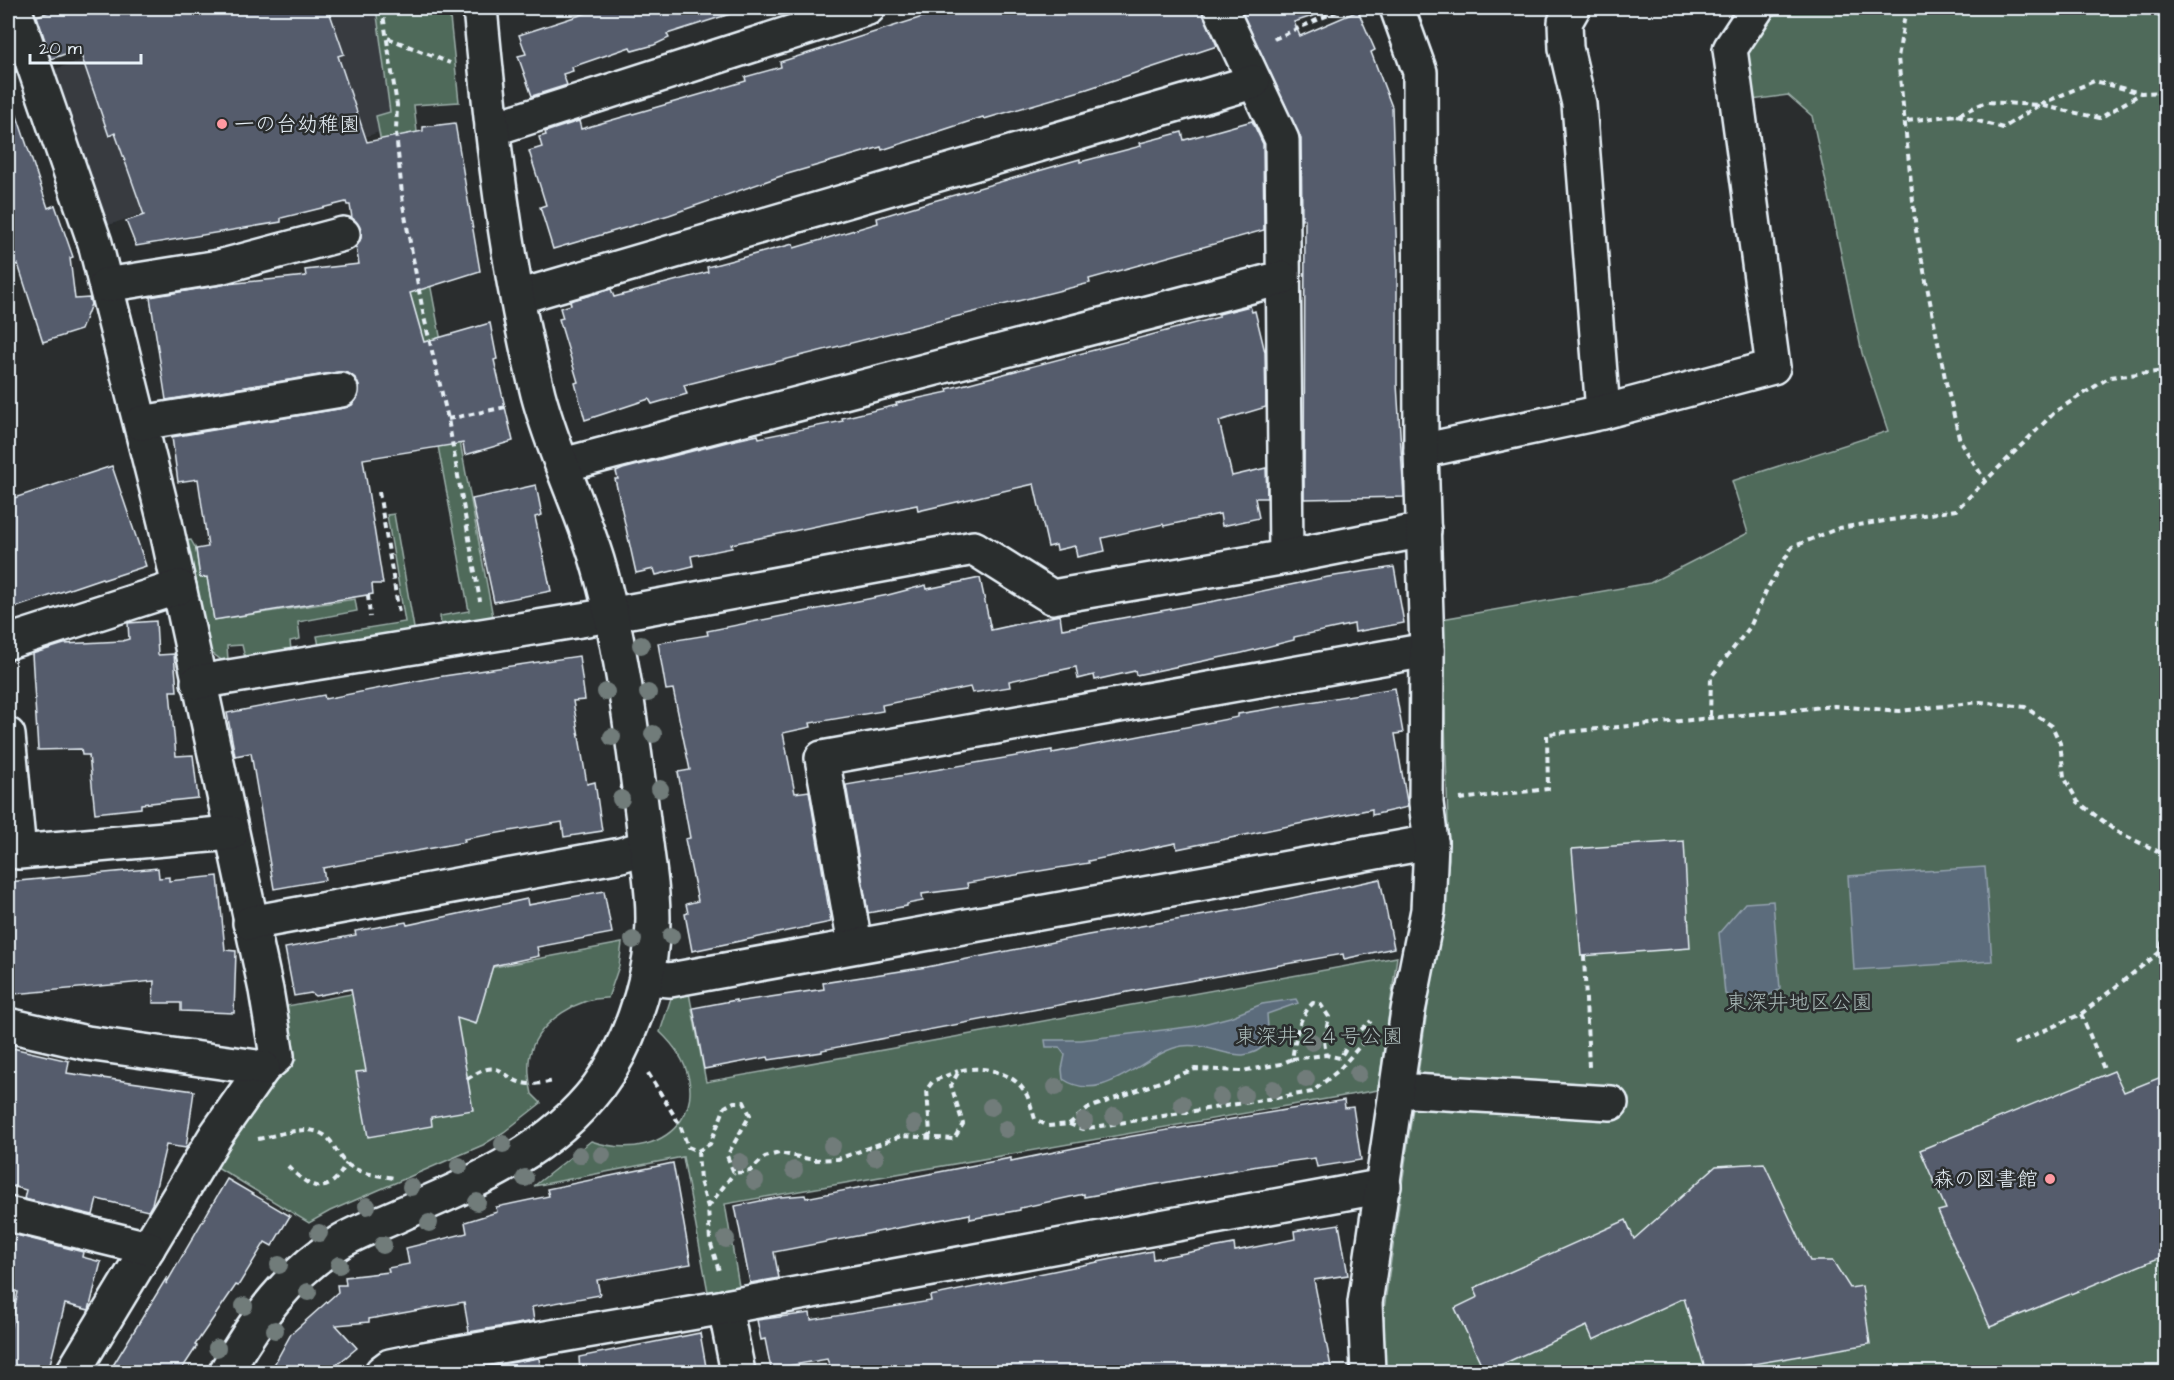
<svg xmlns="http://www.w3.org/2000/svg" width="2174" height="1380" viewBox="0 0 2174 1380" font-family="'Architects Daughter','Klee One',sans-serif">
<style>
.built{fill:#373b41}
.green{fill:#4f6a5a;stroke:#9caea9;stroke-width:1.5}
.water{fill:#5b6c7c;stroke:#93a1ae;stroke-width:1.5}
.building{fill:#555b6c;stroke:#e8f1f8;stroke-width:1.5}
.lines{fill:none;stroke-linecap:round;stroke-linejoin:round}
.minor-casing{stroke:#e8f1f8;stroke-width:38}
.path{stroke:#e8f1f8;stroke-width:4;stroke-dasharray:6 4.5;stroke-linecap:butt}
.minor{stroke:#2a2d2e;stroke-width:33}
.tree{fill:#717b7a}
.poi-dot{fill:#ff9aa2;stroke:#2a2d2e;stroke-width:2}
.labels{text-anchor:middle;dominant-baseline:central;stroke-width:5;stroke-linejoin:round;paint-order:stroke}
.poi-label{font-size:21px;fill:#e8f1f8;stroke:#2a2d2e;text-anchor:start}
.park-label{font-size:21px;fill:#abbbb9;stroke:#2a2d2e}
</style>
<rect width="100%" height="100%" fill="#2a2d2e"/>
<filter id="ink" filterUnits="userSpaceOnUse"><feTurbulence type="fractalNoise" baseFrequency=".0167" numOctaves="2"/><feDisplacementMap in="SourceGraphic" scale="12" xChannelSelector="R" yChannelSelector="G"/><feConvolveMatrix kernelMatrix="1 2 1 2 8 2 1 2 1" color-interpolation-filters="sRGB"/></filter>
<g filter="url(#ink)">
<path class="built" d="M179 8H376L390 112 376 116 379 132 100 228 49 71 185 26Z"/>
<g class="green">
<path d="M376 8H449L459 102 414 105 418 141 404 145 493 617 441 626 440 616 469 611 376 116 390 112Z"/>
<path d="M1779 8H2166V1372H1385L1384 1309 1449 859 1442 619 1650 583 1748 533 1732 481 1888 431 1862 353 1812 116 1788 95 1752 100 1746 55Z"/>
<path d="M394 514 414 628 411 631 319 646 317 636 405 622 387 515Z"/>
<path d="M191 540 196 549 200 578 207 577 214 620 355 599 357 611 298 622 300 639 290 641 291 650 245 658 242 645 227 646 228 660 223 661 209 651 184 541Z"/>
<path d="M622 943 619 966 608 998C579 997 540 1021 531 1051 527 1063 529 1082 532 1094L541 1103 504 1132 483 1145 330 1211 309 1223 217 1167 262 1089 296 1060 287 1006Z"/>
<path d="M1397 957 1378 1090 725 1204 739 1286 708 1292 683 1157 534 1186 591 1141C672 1168 727 1095 660 1032L671 998 689 993 706 1082Z"/>
</g>
<g class="water">
<path d="M1985 867 1992 961 1854 970 1848 876Z"/>
<path d="M1773 901 1780 989C1761 1002 1746 1003 1725 994L1719 933 1745 903Z"/>
<path d="M1296 999 1298 1003 1267 1014 1269 1041C1242 1072 1213 1041 1182 1046 1145 1052 1104 1107 1063 1079L1062 1069 1065 1055 1059 1047H1046L1045 1040H1081L1196 1026 1230 1017 1262 1004Z"/>
</g>
<g class="building">
<path d="M60 8H328L344 54 338 56 367 142 423 131V127L455 123 480 271 410 293 424 342 490 323 497 359 494 360 513 441 465 455 463 443 363 459 383 584H372L373 594 214 620 207 577 200 578 196 549 208 547 198 479 178 482 172 437 344 408 352 405 358 397 359 386 355 378 348 373 338 372 166 400 150 297 227 284 306 276 305 270 359 264 356 247 361 238V230L352 218 350 205H347L346 202 281 218V222L136 246 126 221 144 215 115 133 109 136 79 49 51 59 37 16Z"/>
<path d="M602 8H729L730 14 667 34 669 38 654 45 632 51 630 47 572 67 573 71 563 74 567 85 532 96 518 56 526 54 519 35Z"/>
<path d="M951 8H1201L1217 46 1087 89 984 119 983 117 882 150 881 147 784 175 669 215 553 249 540 207 546 205 529 151 542 147 539 137 546 135 545 132 579 121 581 129 709 92 746 81 745 77 781 67 780 62Z"/>
<path d="M1240 8H1318L1319 14 1294 22 1300 36 1358 11 1375 50 1371 52 1392 107 1397 263V384L1404 497 1304 499 1305 219 1302 220 1301 139Z"/>
<path d="M8 47 16 72 8 75Z"/>
<path d="M13 104 48 208 55 205 73 257 70 258 75 299 89 298 91 304 81 330 43 342 18 264 8 268V105Z"/>
<path d="M1252 121 1263 144 1264 230 1089 279 1090 283 684 385 687 394 652 404 649 399 585 420 575 383 578 382 559 319 563 318 560 308 571 305 570 301 611 289 614 297 708 272 707 267 793 244 794 248 878 223 877 218 923 204 1080 159V162L1141 146 1140 143 1182 132 1184 140Z"/>
<path d="M1250 306 1252 312 1255 311 1265 352 1266 407 1219 421 1232 476 1266 468 1267 498H1255L1259 518 1222 526 1220 514 1164 526 1163 524 1102 538 1105 551 1077 557 1075 546 1057 550 1056 545 1048 547 1034 484 918 511 917 505 731 544 732 548 691 556 693 566 656 575 654 569 636 573 615 479H618L616 472 623 469 731 441 758 435 759 438 843 421 842 418 897 405 896 403 948 392 947 389 1219 317V314Z"/>
<path d="M112 466 146 566 103 580 102 578 8 610V500Z"/>
<path d="M536 485 542 515 535 517 551 591 494 602 472 499Z"/>
<path d="M1394 567 1404 623 1355 632 1354 624 1294 637V640L1242 653 1136 675 1135 671 1095 680 1094 675 1078 679 1076 667 1009 681 1010 687 972 693 970 687 882 705 883 711 810 723 811 727 783 733 795 793 809 791 831 922 692 951 685 914 688 913 686 904 698 901 685 839 690 838 678 772 690 770 673 689 666 690 658 643 708 635 707 631 888 595 926 585 927 589 980 578 991 630 1060 615 1062 629 1215 601 1328 577Z"/>
<path d="M156 621 158 655 174 654 177 691H170L176 756 193 755 198 798 141 804V808L95 813 89 755H82L81 749 38 750 32 654 64 644 122 641 129 639 128 623Z"/>
<path d="M579 656 585 700 573 701 587 784 595 782 602 831 564 837 562 822 464 839 465 842 323 868 325 880 274 889 251 753 235 756 227 713 324 695 325 699 437 677Z"/>
<path d="M1395 688 1403 733 1395 734 1408 807 1372 815V809L1177 849 1176 843 1088 861 1089 863 967 883 968 888 922 894 923 901 907 904V906L868 913 846 785 1052 750V753L1238 717V714Z"/>
<path d="M1684 841 1690 948 1581 956 1572 849Z"/>
<path d="M158 868 159 878 169 877V881L218 876 225 950 236 951 234 1013 181 1011V1003H153L154 981 14 994 8 882Z"/>
<path d="M1380 879 1394 948 1344 959 1343 954 1149 988 822 1050V1052L769 1060 768 1057 704 1069 693 1008 736 1000V1002L824 989 823 983 927 967 1088 935 1246 908Z"/>
<path d="M604 891 612 933 537 947 539 956 493 966 476 1024 457 1018 473 1110 431 1117 432 1126 368 1137 356 1072 366 1071 351 989 315 996 311 993 294 996 285 948 356 935 355 931 406 922 407 925 527 899 528 905Z"/>
<path d="M8 1047 69 1061 67 1073 194 1091 186 1148 166 1145 152 1204 148 1211 97 1199 93 1215 24 1199 26 1190 8 1185Z"/>
<path d="M2114 1071 2124 1092 2166 1075V1255L1990 1327 1938 1211 1946 1209 1920 1150Z"/>
<path d="M1344 1100 1345 1108 1353 1107 1361 1160 1317 1167 1315 1158 1258 1166 1084 1197V1194L1020 1208V1210L970 1219V1214L774 1252 779 1278 750 1283 735 1206 780 1197 805 1195 806 1198 1011 1158V1161L1127 1137Z"/>
<path d="M673 1163 691 1264 597 1280 600 1295 532 1307 534 1321 469 1332 464 1302 369 1319V1322L336 1325 357 1348 328 1372H270L291 1334 338 1292 337 1285H346L345 1277 389 1272 388 1268 409 1264 406 1248 467 1233 465 1222 497 1212 496 1207 549 1196 547 1189Z"/>
<path d="M1764 1163 1810 1261H1833L1850 1288 1862 1286 1870 1344 1706 1372 1684 1298 1593 1340 1587 1326 1485 1372 1455 1308 1478 1297 1474 1288 1626 1220 1634 1239 1716 1166Z"/>
<path d="M227 1179 290 1216 272 1246 265 1242 238 1286 236 1285 195 1345 197 1346 180 1372H109L167 1277 166 1284Z"/>
<path d="M1339 1224 1348 1275 1314 1280 1332 1372H832L827 1359 771 1369 765 1339 761 1340 757 1320 810 1313 811 1320 931 1301 930 1296 1152 1251 1153 1259 1234 1244 1235 1251 1295 1239 1294 1231Z"/>
<path d="M16 1235 83 1252 82 1257 101 1262 89 1310 65 1304 48 1372H8V1339L18 1292 8 1289V1273Z"/>
<path d="M700 1333 707 1372H580L579 1357Z"/>
<path d="M539 1358 541 1372H475V1369Z"/>
</g>
<g class="lines">
<defs>
<g id="minor">
<path d="M14 8 95 243 165 522 266 990 277 1056 263 1068 216 1135 73 1372"/>
<path d="M1220 8 1282 140 1286 557"/>
<path d="M1573 8 1565 22 1566 48 1579 104 1603 412"/>
<path d="M492 129 868 8"/>
<path d="M106 285 219 267 343 234"/>
<path d="M518 297 1253 82"/>
<path d="M141 423 341 390"/>
<path d="M1421 451 1603 412 1773 367 1730 49 1757 8"/>
<path d="M563 465 1282 278"/>
<path d="M8 642 179 587"/>
<path d="M198 682 587 619 974 548 1052 597 1286 557 1424 530"/>
<path d="M8 735 19 852 231 833"/>
<path d="M250 923 621 855 646 847"/>
<path d="M855 944 822 758 1427 650"/>
<path d="M646 978 670 980 1431 842"/>
<path d="M8 1025 87 1043 263 1068"/>
<path d="M1396 1090 1611 1103"/>
<path d="M8 1214 148 1248"/>
<path d="M725 1307 738 1372"/>
<path d="M226 1372C254 1321 289 1273 340 1242 358 1231 379 1224 399 1215 472 1183 547 1154 598 1087 628 1047 648 989 652 939 656 900 647 858 643 820 632 733 622 644 597 560 580 505 553 451 538 394 506 268 492 137 480 8"/>
<path d="M382 1372 390 1366 424 1359 725 1307 1384 1186"/>
<path d="M1368 1372 1365 1303 1408 1011 1428 910 1431 842 1426 803 1427 650 1421 451 1420 72 1397 8"/>
</g>
</defs>
<use href="#minor" class="minor-casing"/>
<g class="path">
<path d="M382 8 397 105 396 132 403 205 424 317 448 419 480 601"/>
<path d="M1906 8 1898 58 1916 230 1945 378 1960 441 1986 482"/>
<path d="M2145 8 2166 18"/>
<path d="M388 38 450 63"/>
<path d="M1274 39 1344 8"/>
<path d="M1957 115 2003 128 2039 105 2100 118 2140 94"/>
<path d="M1907 121 1957 115 1986 102 2039 105 2094 81 2141 93 2166 92"/>
<path d="M448 419 506 407"/>
<path d="M379 492 399 613"/>
<path d="M368 595 370 617"/>
<path d="M1710 716 1711 677 1750 627 1767 589 1792 547 1839 528 1956 510 2056 411 2110 377 2166 371"/>
<path d="M1460 799 1548 789 1547 734 1834 706 1900 711 1980 702 2025 707 2052 726 2060 743 2064 777 2078 802 2117 832 2166 855"/>
<path d="M2160 952 2166 956"/>
<path d="M1584 956 1589 1067"/>
<path d="M2081 1014 2104 1069"/>
<path d="M2014 1044 2081 1014 2160 952 2166 926"/>
<path d="M1292 1059 1326 1055"/>
<path d="M648 1073 680 1125 688 1147 698 1151 710 1144 725 1107 734 1102H744L750 1115 727 1156 734 1173 750 1171 765 1157 779 1153 814 1160 838 1159 901 1136 954 1139 963 1124 951 1085 959 1071C979 1065 1010 1071 1023 1089 1029 1096 1032 1110 1035 1119L1048 1126 1069 1124 1089 1108 1195 1069 1242 1071 1281 1064 1292 1059C1296 1038 1297 1019 1313 1003L1321 1005 1329 1017 1324 1041 1326 1055 1340 1058 1353 1037 1371 1021"/>
<path d="M467 1079C506 1053 499 1083 531 1084 539 1084 548 1082 555 1081"/>
<path d="M1069 1124 1082 1129 1312 1092 1339 1070 1366 1039"/>
<path d="M926 1137 930 1134 927 1089 933 1081 958 1071"/>
<path d="M258 1139C275 1136 301 1126 318 1132 332 1137 334 1149 342 1159 354 1174 377 1175 394 1178"/>
<path d="M698 1151 700 1181 708 1207 710 1241 719 1271"/>
<path d="M288 1166C312 1191 328 1197 347 1163"/>
<path d="M708 1207 734 1173"/>
</g>
<use href="#minor" class="minor"/>
</g>
<g class="tree">
<circle cx="641" cy="645" r="9"/>
<circle cx="606" cy="692" r="9"/>
<circle cx="648" cy="693" r="9"/>
<circle cx="653" cy="734" r="9"/>
<circle cx="612" cy="737" r="9"/>
<circle cx="660" cy="789" r="9"/>
<circle cx="621" cy="799" r="9"/>
<circle cx="671" cy="936" r="9"/>
<circle cx="633" cy="940" r="9"/>
<circle cx="1312" cy="1042" r="9"/>
<circle cx="1358" cy="1074" r="9"/>
<circle cx="1306" cy="1079" r="9"/>
<circle cx="1056" cy="1087" r="9"/>
<circle cx="1273" cy="1089" r="9"/>
<circle cx="1244" cy="1095" r="9"/>
<circle cx="1220" cy="1097" r="9"/>
<circle cx="1182" cy="1104" r="9"/>
<circle cx="991" cy="1107" r="9"/>
<circle cx="1114" cy="1116" r="9"/>
<circle cx="1084" cy="1121" r="9"/>
<circle cx="914" cy="1124" r="9"/>
<circle cx="1006" cy="1129" r="9"/>
<circle cx="503" cy="1144" r="9"/>
<circle cx="832" cy="1146" r="9"/>
<circle cx="579" cy="1155" r="9"/>
<circle cx="602" cy="1155" r="9"/>
<circle cx="875" cy="1157" r="9"/>
<circle cx="740" cy="1162" r="9"/>
<circle cx="459" cy="1166" r="9"/>
<circle cx="794" cy="1170" r="9"/>
<circle cx="525" cy="1178" r="9"/>
<circle cx="755" cy="1181" r="9"/>
<circle cx="411" cy="1187" r="9"/>
<circle cx="477" cy="1202" r="9"/>
<circle cx="367" cy="1206" r="9"/>
<circle cx="429" cy="1223" r="9"/>
<circle cx="319" cy="1233" r="9"/>
<circle cx="726" cy="1239" r="9"/>
<circle cx="383" cy="1245" r="9"/>
<circle cx="279" cy="1265" r="9"/>
<circle cx="339" cy="1265" r="9"/>
<circle cx="308" cy="1292" r="9"/>
<circle cx="244" cy="1306" r="9"/>
<circle cx="275" cy="1330" r="9"/>
<circle cx="217" cy="1348" r="9"/>
</g>
</g>
<g class="poi-dot">
<circle cx="222" cy="124" r="6"/>
<circle cx="2050" cy="1179" r="6"/>
</g>
<g class="labels">
<g class="poi-label">
<text x="234" y="124">一の台幼稚園</text>
<text x="2038" y="1179" text-anchor="end">森の図書館</text>
</g>
<g class="park-label">
<text x="1799" y="1002">東深井地区公園</text>
<text x="1319" y="1036">東深井２４号公園</text>
</g>
</g>
<rect width="2174" height="1380" fill="none" stroke="#2a2d2e" stroke-width="30"/>
<rect x="15" y="15" width="2144" height="1350" fill="none" stroke="#e8f1f8" stroke-width="2" filter="url(#ink)"/>
<path d="M30 54v9h111v-9" fill="none" stroke="#e8f1f8" stroke-width="3"/>
<text x="39" y="54" font-size="18" fill="#e8f1f8" stroke="#2a2d2e" stroke-width="4.5" paint-order="stroke">20 m</text>
</svg>
